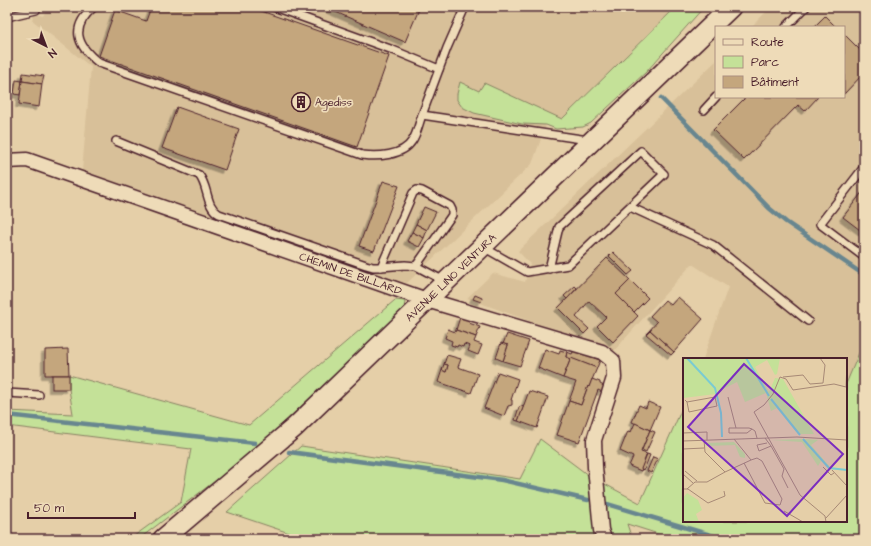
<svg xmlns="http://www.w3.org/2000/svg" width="871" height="546" viewBox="0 0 871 546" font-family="'Architects Daughter',sans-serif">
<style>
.built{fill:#d8c099}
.green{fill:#c4e198;stroke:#878062}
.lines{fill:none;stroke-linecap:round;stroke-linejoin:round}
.stream{stroke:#67868f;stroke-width:4.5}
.building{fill:#c4a67d;stroke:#4a1f2b;filter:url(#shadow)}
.service-casing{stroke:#4a1f2b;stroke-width:10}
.minor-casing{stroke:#4a1f2b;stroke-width:17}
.secondary-casing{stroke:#4a1f2b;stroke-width:22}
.service{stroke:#eedbb8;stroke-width:7}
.minor{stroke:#eedbb8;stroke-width:14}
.secondary{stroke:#eedbb8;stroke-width:19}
.labels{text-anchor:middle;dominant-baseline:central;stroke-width:3.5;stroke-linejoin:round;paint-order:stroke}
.poi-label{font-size:11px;fill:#4a1f2b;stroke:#eedbb8;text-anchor:start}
.street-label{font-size:11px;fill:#4a1f2b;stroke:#eedbb8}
.inset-river{fill:none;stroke:#7acbd2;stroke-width:2}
.inset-road{fill:none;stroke:#a78976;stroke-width:1}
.view{fill:#7b2cbf;fill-opacity:0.15;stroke:#7b2cbf;stroke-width:2}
.inset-edge{fill:none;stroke:#4a1f2b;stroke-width:2}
</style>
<defs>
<filter id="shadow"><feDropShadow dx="-3.5" dy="3.5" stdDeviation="0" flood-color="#0004"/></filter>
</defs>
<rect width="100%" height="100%" fill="#e5cfa8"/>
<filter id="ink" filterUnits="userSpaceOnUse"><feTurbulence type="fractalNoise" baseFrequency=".025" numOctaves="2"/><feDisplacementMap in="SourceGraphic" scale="8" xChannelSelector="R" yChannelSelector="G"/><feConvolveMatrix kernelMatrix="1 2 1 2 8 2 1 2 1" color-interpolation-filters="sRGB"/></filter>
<g filter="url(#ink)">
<g class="built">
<path d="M48 7H676L560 121 556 129 546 125 532 164 407 283 385 278 82 171 91 67 32 20 35 14 43 16Z"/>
<path d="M771 7H864V520L846 514V359H703L728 287 692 264 613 352 467 298 493 273 525 282 530 264 518 251 716 61V97H844V27H751Z"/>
</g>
<g class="green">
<path d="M676 7H704L646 72 591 123 583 127 556 129 546 125 522 124 474 113 462 107 457 100V94L460 82 479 91 484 83 562 119Z"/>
<path d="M395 300 405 301 404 310 249 455 139 539H130L181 502 191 449 7 426V411L73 414 69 389V375L249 425Z"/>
<path d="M864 341V539H674L627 524 632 539H307L227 512 301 446 520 479 540 439 588 475 640 503 684 404V521H846V384Z"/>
</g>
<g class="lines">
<g class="stream">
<path d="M661 98 769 208 786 222 864 275"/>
<path d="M7 415 255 443"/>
<path d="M289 452 502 480 588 500"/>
<path d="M607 504 724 539"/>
</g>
</g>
<g class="building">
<path d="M151 7H250L389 56 357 147 99 56 115 10 146 21Z"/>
<path d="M324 7H420L405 42Z"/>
<path d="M825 16 836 27H814Z"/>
<path d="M844 34 864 54V73L844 94Z"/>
<path d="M23 73 44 76 42 84 22 81Z"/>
<path d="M16 80 22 81 20 95 14 94Z"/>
<path d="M22 81 42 84 39 107 19 104Z"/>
<path d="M746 97H818L805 111 798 105 744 160 713 130Z"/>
<path d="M177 107 239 129 225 170 162 148Z"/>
<path d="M383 181 399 186 374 251 359 246Z"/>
<path d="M864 190V233L843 217Z"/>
<path d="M424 207 436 212 427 230 416 224Z"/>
<path d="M416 224 427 230 424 238 412 232Z"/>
<path d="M412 232 424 238 419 247 407 241Z"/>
<path d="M613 252 633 271 628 275 609 256Z"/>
<path d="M607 258 630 280 616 294 638 316 613 342 597 326 606 317 589 301 576 317 589 329 584 334 558 308Z"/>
<path d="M630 280 648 298 634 312 616 294Z"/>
<path d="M575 286 577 288 567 299 564 296Z"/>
<path d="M475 295 482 298 481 302 473 299Z"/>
<path d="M678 297 703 319 674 352 650 330 657 322 650 316 665 300 671 305Z"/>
<path d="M460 317 470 320 469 323 480 327 476 337 456 330Z"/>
<path d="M448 329 455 332 456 330 476 337 474 342 482 345 478 355 468 351 470 346 464 344 463 347 458 345 457 347 451 345 452 341 445 338Z"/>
<path d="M650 330 674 352 671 355 646 334Z"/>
<path d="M507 334 529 341 520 366 503 361 508 345 503 344Z"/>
<path d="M501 343 508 345 503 361 496 358Z"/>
<path d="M68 349 69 375H45V350Z"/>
<path d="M545 349 559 354 560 350 567 352 566 357 571 358 563 378 538 368Z"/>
<path d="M574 350 600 360 597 368 566 357 567 352 572 354Z"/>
<path d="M447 355 461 359 458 367 478 374 471 393 438 382 442 370 446 372 448 365 444 364Z"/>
<path d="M571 358 597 368 589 387 588 386 581 405 569 401 576 382 563 378Z"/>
<path d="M444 364 448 365 446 372 442 370Z"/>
<path d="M498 372 518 379 511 400H512V405L508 406 504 416 484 408Z"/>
<rect x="52" y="375" width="17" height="14"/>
<path d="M592 379 600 382V384L604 386 602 392 598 390 579 442 557 435 569 401 581 405 588 386 589 387Z"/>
<path d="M529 391 548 397 537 428 518 421Z"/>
<path d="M648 402 660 407 650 430 632 422 639 405 646 408Z"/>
<path d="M524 405 518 421 515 420 519 407Z"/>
<path d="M635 423 650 430 641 452 647 454 641 471 629 466 633 457 620 451 628 431 631 432Z"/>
<path d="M650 430 655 432 646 452 642 450Z"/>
<path d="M647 454 650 455 644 470 641 469Z"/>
<path d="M653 457 658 459 651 473 647 471Z"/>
</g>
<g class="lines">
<defs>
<g id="service">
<path d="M94 7C70 27 76 45 99 63L362 155C377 157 403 156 412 141 417 134 419 123 422 115"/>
<path d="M274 7 393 50 439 69"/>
<path d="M465 7 447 48 422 115 588 140"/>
<path d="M7 17 36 10"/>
<path d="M786 27 806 7"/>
<path d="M704 110 716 97"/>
<path d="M116 141 199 175C209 187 205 206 219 214L366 265 373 267H381"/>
<path d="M864 167 820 224 864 257"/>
<path d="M630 207 713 245 808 321"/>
<path d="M483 247 527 272 568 265 664 174 641 151 559 227 549 269"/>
<path d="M416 266 452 215V210L450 206 422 191 417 190 413 193 381 267 405 265 416 266 446 282"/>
<path d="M7 393 39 395"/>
</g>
<g id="minor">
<path id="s1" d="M7 161 27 160 427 300 602 352 613 361 614 378 594 440 595 467 601 530 604 539"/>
</g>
<g id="secondary">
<path id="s2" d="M163 539 295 427 731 7"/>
</g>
</defs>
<use href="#service" class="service-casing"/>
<use href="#minor" class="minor-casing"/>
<use href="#secondary" class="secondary-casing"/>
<use href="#service" class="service"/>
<use href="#minor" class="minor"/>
<use href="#secondary" class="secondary"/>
</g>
</g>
<defs>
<symbol id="building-ring" viewBox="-11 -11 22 22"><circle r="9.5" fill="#eedbb8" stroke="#4a1f2b" stroke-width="1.5"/><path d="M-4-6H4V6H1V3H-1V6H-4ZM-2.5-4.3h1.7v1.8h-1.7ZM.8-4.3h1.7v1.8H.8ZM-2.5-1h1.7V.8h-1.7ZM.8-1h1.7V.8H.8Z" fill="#4a1f2b"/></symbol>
</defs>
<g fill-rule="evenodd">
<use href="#building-ring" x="290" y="91" width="22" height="22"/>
</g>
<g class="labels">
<g class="poi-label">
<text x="315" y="102">Agediss</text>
</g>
<g class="street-label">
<text stroke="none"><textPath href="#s1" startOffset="363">CHEMIN DE BILLARD</textPath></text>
<text stroke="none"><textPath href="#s2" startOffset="389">AVENUE LINO VENTURA</textPath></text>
</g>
</g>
<g transform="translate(683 358)">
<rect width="164" height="164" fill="#e5cfa8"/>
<path d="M0 0H97L94 16 92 17 84 2 72 9 86 34 92 20 100 21 131 76H115L94 50 88 53 83 35 62 44 54 24 34 34 31 25 33 36 0 40ZM122 81 164 84 135 82 128 87 147 109 164 112 146 111 138 103 135 108 119 84 89 82ZM51 84 62 96V100L57 99 52 87 22 88 24 85ZM4 135 15 142 19 152 13 156 16 164H0V140Z" fill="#c4e198"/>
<path class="inset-river" d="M4 0 32 30 38 55 39 79M63 0 86 38M88 41 117 77M120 81 146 110 164 112"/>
<path class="inset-road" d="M100 19 120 17 127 26 140 25 142 7 137 0M45 39 53 70M2 42 4 44 32 39 34 48 6 54 4 44M69 71 64 75H46V70H66L69 71 72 73 74 80M0 75 24 74V82M82 80 88 88 76 93 74 87 84 85M21 82 22 94 42 114 68 102 51 81M0 83 114 79 164 82M88 88 101 111 99 118 105 130M0 91 21 90M61 105 82 145 97 147 99 141 79 103 74 100 68 102M140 109 148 117 151 115M149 112 164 128M2 113 14 123M0 116 10 125M0 131H5L25 145 42 138 41 133M4 131 12 124H24L42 114M101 153 120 164M143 160 164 137M143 164 142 158 117 137 71 54 81 47 90 36 97 19 103 21 110 32 151 26 163 29 164 4"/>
<path class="view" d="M61 6 160 96 104 158 5 69Z"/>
<rect width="164" height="164" class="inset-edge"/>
</g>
<rect width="871" height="546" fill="none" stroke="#eedbb8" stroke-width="24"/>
<rect x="12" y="12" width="847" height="522" fill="none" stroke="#4a1f2b" stroke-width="1.5" filter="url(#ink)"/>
<rect x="715" y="26" width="130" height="72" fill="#eedbb8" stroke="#ac9080"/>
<rect x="723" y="39" width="20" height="6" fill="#eedbb8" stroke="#ac9080"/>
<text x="751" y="46" font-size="12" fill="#4a1f2b">Route</text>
<rect x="723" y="56" width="20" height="12" fill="#c4e198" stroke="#ac9080"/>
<text x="751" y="66" font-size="12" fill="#4a1f2b">Parc</text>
<rect x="723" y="76" width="20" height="12" fill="#c4a67d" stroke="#ac9080"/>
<text x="751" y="86" font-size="12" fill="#4a1f2b">Bâtiment</text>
<g transform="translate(46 46) rotate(138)" stroke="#eedbb8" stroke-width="3" paint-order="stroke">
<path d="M0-3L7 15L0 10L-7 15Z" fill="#4a1f2b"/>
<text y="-6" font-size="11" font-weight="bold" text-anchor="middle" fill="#4a1f2b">N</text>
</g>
<path d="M28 512v6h107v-6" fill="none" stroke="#4a1f2b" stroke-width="2"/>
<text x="34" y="512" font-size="12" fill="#4a1f2b" stroke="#eedbb8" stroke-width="3" paint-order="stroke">50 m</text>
</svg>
